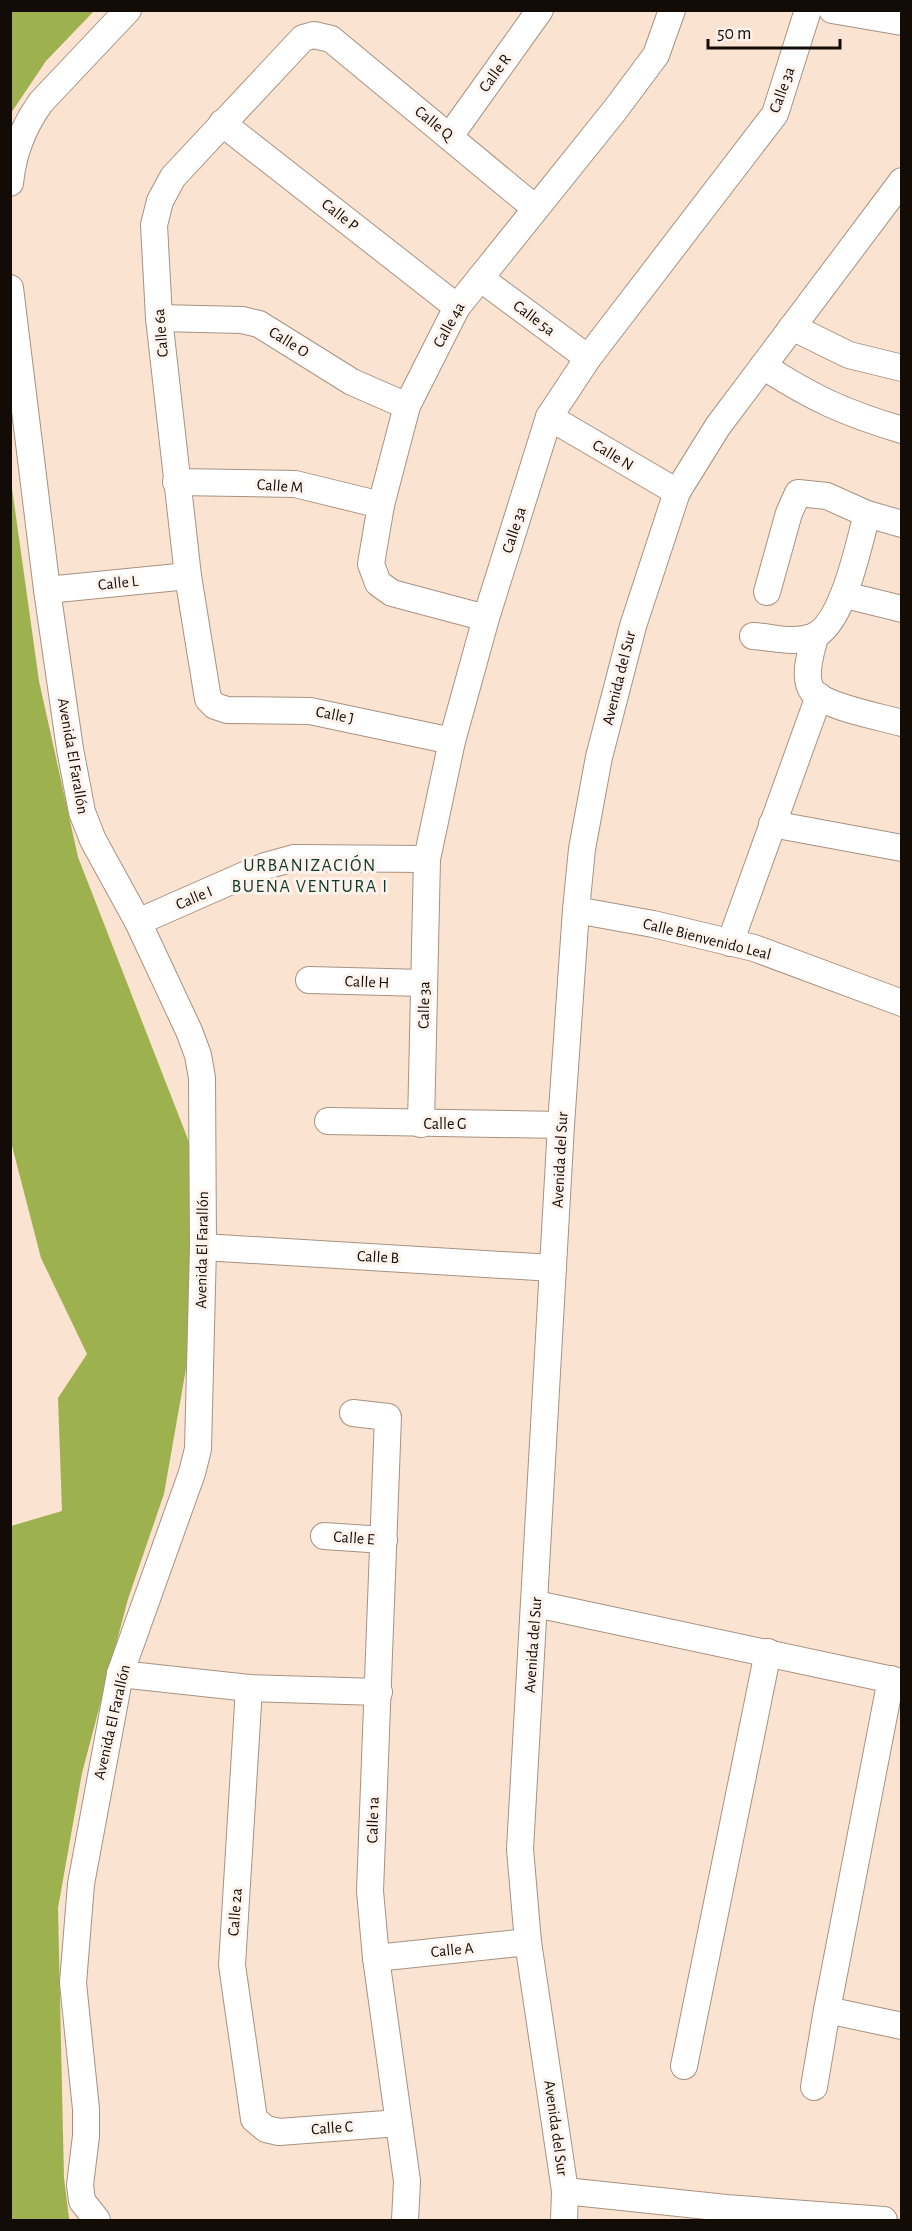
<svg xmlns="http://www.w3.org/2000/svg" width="912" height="2231" viewBox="0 0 912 2231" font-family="'Alegreya Sans',sans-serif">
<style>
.forest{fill:#9db24e}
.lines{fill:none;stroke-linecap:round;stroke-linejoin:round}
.minor-casing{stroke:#a79281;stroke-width:28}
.minor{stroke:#fff;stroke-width:26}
.labels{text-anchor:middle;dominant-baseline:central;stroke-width:6;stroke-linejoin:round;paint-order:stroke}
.street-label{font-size:16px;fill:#130b06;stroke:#fdf3ec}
.neighbourhood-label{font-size:18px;letter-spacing:1.5px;fill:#0f3c29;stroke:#fdf3ec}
</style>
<rect width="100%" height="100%" fill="#fbe3d1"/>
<g class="forest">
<path d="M11 10 94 11 46 61 11 113Z"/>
<path d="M10 474 39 681 78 857 203 1178 202 1277 164 1494 128 1599 82 1773 58 1908 64 2178 69 2218 71 2220H10L11 1526 62 1511 58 1398 87 1354 41 1258 11 1142Z"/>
</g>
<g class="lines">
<defs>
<g id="minor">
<path d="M832 10 902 22"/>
<path d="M222 123 457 307"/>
<path d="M450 136 540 10"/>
<path d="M10 183C13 153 23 127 41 102L128 10"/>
<path d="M480 278 588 358"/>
<path d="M10 288 47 590 70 749 82 812 93 840 138 922 189 1031 198 1055 202 1078 203 1247 198 1449 192 1473 120 1674 81 1884 73 1983 86 2109V2136L80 2185 82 2201 97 2220"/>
<path d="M159 318 242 320 259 324 352 382 407 406"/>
<path d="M792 327 849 355 902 368"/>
<path d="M763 366C812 398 845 413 902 430"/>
<path d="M549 417 677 492"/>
<path d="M176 482 295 484 381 505"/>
<path d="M47 590 188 576"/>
<path d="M767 592 789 513 798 493 827 496 867 514 902 524"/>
<path d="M845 595 902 609"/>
<path d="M486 618 392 593 378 583 371 564 381 505 407 406 457 307 615 110 656 55 672 10"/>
<path d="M753 636C773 637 792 644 812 637 843 626 859 543 867 514"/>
<path d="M815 637C811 652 802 678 813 692 826 707 881 717 902 723"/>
<path d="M452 741 310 711 227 710 215 706 208 699 188 576 159 318 154 225 160 201 173 177 303 38 314 35 331 39 535 208"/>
<path d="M772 824 902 848"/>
<path d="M576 910 653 924 754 948 902 1003"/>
<path d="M138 922 265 866 294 858 427 859"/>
<path d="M730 943 819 696"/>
<path d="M309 980 424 983"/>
<path d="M328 1121 561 1125"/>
<path d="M421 1124 427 859 452 741 486 618 549 417 588 358 775 114 808 10"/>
<path d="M203 1247 553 1268"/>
<path d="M353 1413 388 1417 370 1891 376 1958 407 2181 405 2220"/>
<path d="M324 1536 384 1540"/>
<path d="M536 1604 902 1682"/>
<path d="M120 1674 249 1688 379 1692"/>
<path d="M249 1688 232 1965 254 2119 266 2129 279 2132 399 2123"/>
<path d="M376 1958 528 1942"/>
<path d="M827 2010 891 1679"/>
<path d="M684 2066 768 1652"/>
<path d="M814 2087 827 2010 902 2026"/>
<path d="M565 2191 726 2208 884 2220"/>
<path d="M564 2220 565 2191 528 1942 520 1849 561 1125 576 910 582 849 599 757 633 626 677 492 718 426 902 181"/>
</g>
</defs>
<use href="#minor" class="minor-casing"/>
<use href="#minor" class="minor"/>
</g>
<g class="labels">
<g class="street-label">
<text transform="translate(495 73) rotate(-54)">Calle R</text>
<text transform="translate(782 90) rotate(-70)">Calle 3a</text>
<text transform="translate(434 123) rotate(39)">Calle Q</text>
<text transform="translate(340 215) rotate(38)">Calle P</text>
<text transform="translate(534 318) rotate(37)">Calle 5a</text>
<text transform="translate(449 325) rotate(-61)">Calle 4a</text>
<text transform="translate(161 333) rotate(-95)">Calle 6a</text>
<text transform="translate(289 342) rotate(32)">Calle O</text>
<text transform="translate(613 455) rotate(31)">Calle N</text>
<text transform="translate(280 486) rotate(4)">Calle M</text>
<text transform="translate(514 530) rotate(-72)">Calle 3a</text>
<text transform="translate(118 583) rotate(-6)">Calle L</text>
<text transform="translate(619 678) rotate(-76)">Avenida del Sur</text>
<text transform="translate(335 715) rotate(11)">Calle J</text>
<text transform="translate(73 756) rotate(80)">Avenida El Farallón</text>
<text transform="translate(194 898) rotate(-23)">Calle I</text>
<text transform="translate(707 939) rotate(14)">Calle Bienvenido Leal</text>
<text transform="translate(367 982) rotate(2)">Calle H</text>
<text transform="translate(424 1005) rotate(-89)">Calle 3a</text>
<text x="445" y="1124">Calle G</text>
<text transform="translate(560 1160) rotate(-87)">Avenida del Sur</text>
<text transform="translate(202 1250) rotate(-89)">Avenida El Farallón</text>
<text transform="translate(378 1257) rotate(3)">Calle B</text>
<text transform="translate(354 1538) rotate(4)">Calle E</text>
<text transform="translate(533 1645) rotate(-86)">Avenida del Sur</text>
<text transform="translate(112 1722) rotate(-77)">Avenida El Farallón</text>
<text transform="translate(373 1820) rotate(-88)">Calle 1a</text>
<text transform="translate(235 1912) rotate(-86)">Calle 2a</text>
<text transform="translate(452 1950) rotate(-6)">Calle A</text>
<text transform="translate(332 2128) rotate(-4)">Calle C</text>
<text transform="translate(556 2128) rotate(82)">Avenida del Sur</text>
</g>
<g class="neighbourhood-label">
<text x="310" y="866">URBANIZACIÓN<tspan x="310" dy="21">BUENA VENTURA I</tspan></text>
</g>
</g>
<rect width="912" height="2231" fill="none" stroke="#130b06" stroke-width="24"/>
<path d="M708 39v9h132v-9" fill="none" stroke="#130b06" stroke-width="3"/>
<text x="717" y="39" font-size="18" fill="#130b06" stroke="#fdf3ec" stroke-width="4.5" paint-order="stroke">50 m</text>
</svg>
